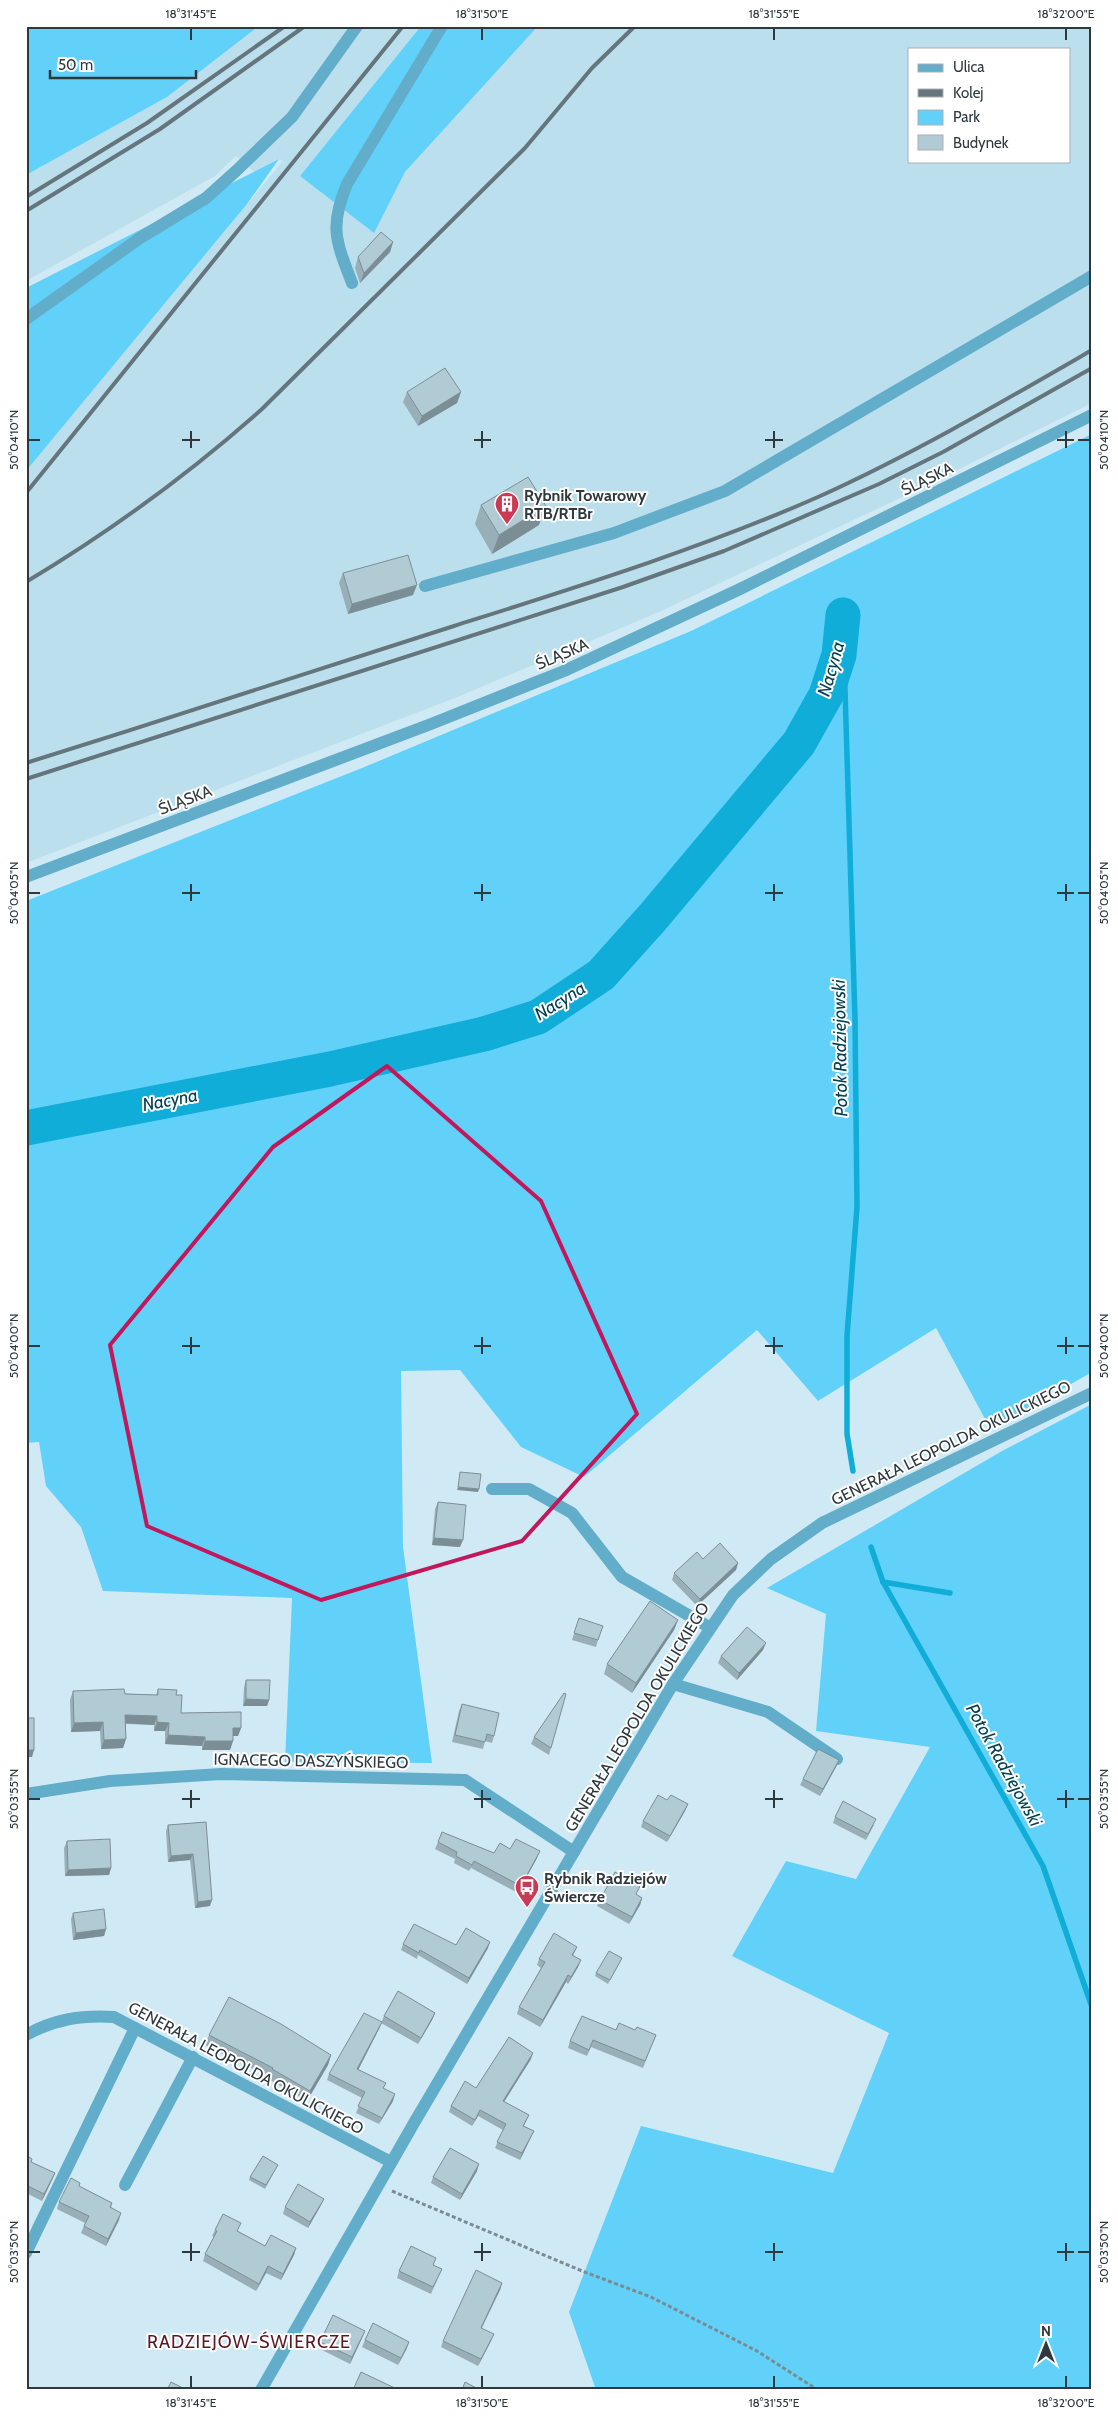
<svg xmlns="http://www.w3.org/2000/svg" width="1118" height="2416" viewBox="0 0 1118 2416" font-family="Cabin,sans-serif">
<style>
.built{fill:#bcdfee;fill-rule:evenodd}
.green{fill:#61d1f9}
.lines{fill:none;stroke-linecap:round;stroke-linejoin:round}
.stream{stroke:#0fadd8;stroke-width:5.5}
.river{stroke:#0fadd8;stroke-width:35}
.path{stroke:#798b93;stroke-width:3;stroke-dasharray:4 2.5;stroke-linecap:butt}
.minor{stroke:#62adc9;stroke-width:12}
.rail{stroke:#65757c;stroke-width:4}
.wall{fill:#98afb7}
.shaded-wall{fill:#7c8e95}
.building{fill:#b1cbd5;stroke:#7c8e95}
.marked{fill:none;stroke:#c2185b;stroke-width:4;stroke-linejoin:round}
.ticks{fill:none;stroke:#2e383d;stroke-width:2}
.labels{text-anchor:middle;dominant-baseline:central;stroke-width:4;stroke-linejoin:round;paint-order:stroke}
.street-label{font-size:16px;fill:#2e383d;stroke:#fff}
.poi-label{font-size:16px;font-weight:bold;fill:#2e383d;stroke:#fff;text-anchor:start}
.water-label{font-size:18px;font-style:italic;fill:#034052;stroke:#fff}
.neighbourhood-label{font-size:18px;letter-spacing:1px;fill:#5c1723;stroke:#fff}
.neatline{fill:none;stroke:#2e383d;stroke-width:2}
.ticks-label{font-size:12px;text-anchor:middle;fill:#2e383d}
</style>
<rect width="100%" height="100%" fill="#d0eaf5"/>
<path class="built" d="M259 26H421L300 176 374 232 405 172 538 26H1092V403L915 491 659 612 455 698 26 863V471L282 162 287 165 279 159 254 172 236 156 215 176 26 281V175L167 97ZM909 49H1069V161H909Z"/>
<g class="green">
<path d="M26 26H259L167 97 26 175Z"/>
<path d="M421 26H538L405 172 374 233 300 176Z"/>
<path d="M279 159 247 204 26 471V288Z"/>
<path d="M1092 434V1372L991 1430 936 1328 818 1401 757 1330 584 1477 521 1447 460 1370 401 1371 403 1547 432 1763 285 1762 292 1598 103 1591 81 1527 46 1486 39 1442 26 1443V901L362 768 691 631Z"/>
<path d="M1092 1404V2390H596L569 2312 641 2126 833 2173 889 2033 732 1956 786 1861 856 1879 930 1747 816 1731 826 1614 767 1588 1002 1451Z"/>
</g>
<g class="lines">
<g class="stream">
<path d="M843 624 855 1019 857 1207 847 1336V1434L853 1471"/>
<path d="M871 1547 883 1582 1043 1866 1092 2007"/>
<path d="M883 1582 950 1593"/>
</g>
<path class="river" d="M26 1128 330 1069 484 1034 538 1017 601 975 653 917 799 743 826 695 839 655 843 615"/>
<path class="path" d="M392 2191 582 2271 651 2297 757 2351 818 2390"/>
<g class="minor">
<path d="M352 283C336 241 329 227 347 184L442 26"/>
<path d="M26 319 140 238 206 198 236 171 292 117 357 26"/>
<path d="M425 586 614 533 725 491 1092 276"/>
<path d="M26 877 431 724 564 671 738 590 1092 415"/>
<path d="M492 1489H529L572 1513 622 1577 709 1627"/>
<path d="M673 1684 768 1712 837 1759"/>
<path d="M26 1794 110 1781 221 1774 465 1780 574 1852"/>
<path d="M26 2035C55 2019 81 2015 114 2017L391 2162"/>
<path d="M125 2185 193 2057"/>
<path d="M26 2253 135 2028"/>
<path d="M261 2390 414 2123 673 1684 733 1595 771 1559 822 1523 1092 1393"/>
</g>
<g class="rail">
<path d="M26 197 147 123 285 26"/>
<path d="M26 211 160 129 305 26"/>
<path d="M26 493 403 26"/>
<path d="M26 582C111 531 189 474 262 409L525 148 592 68 635 26"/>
<path d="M26 763C169 718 312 672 454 626 577 587 700 549 818 497 913 454 1002 402 1092 350"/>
<path d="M26 779 623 587 724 551 879 484 943 452 1092 368"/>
</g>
</g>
<g class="wall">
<path d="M393 242 390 252 360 283 355 268 358 257Z"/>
<path d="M407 392H461L457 403 418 426 403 402Z"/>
<path d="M481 505 539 525 492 554 475 524Z"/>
<path d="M343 573 413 595 348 614 339 583Z"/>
<path d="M438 1502 460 1547 432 1545 435 1509Z"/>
<path d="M703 1559 738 1563 736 1570 697 1606 672 1580 674 1573Z"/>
<path d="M579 1618 598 1640 596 1647 572 1640Z"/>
<path d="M678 1620 674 1630 632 1693 604 1674 607 1664Z"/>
<path d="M763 1650 737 1680 718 1663 721 1656Z"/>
<path d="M246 1680 269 1700 267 1706H243L244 1687Z"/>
<path d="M158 1689 176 1695 181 1713 241 1728 238 1736H233V1741L230 1750H202V1746L165 1744V1731H154V1725L126 1724V1739L123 1748 101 1749 100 1731 71 1732 70 1700 73 1691 156 1695Z"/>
<path d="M462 1704 494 1736 492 1743 485 1741 483 1749 452 1742 459 1711Z"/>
<path d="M534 1737 551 1748 549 1755 531 1744Z"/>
<path d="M839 1760 836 1767 820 1796 800 1785 803 1779Z"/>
<path d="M667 1800 688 1804 685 1811 667 1842 641 1827 643 1821Z"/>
<path d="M835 1817 874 1825 866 1840 833 1823Z"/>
<path d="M206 1822 210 1906 195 1908 190 1860 168 1862 166 1831 168 1825Z"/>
<path d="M67 1841 111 1868 109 1875 65 1876 64 1848Z"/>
<path d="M438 1842 494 1853 510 1849 537 1858 518 1893 471 1868 469 1871 454 1863 455 1859 435 1849Z"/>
<path d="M637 1895 642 1898 640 1905 629 1924 597 1906 600 1900Z"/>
<path d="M73 1913 106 1929 104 1936 73 1940 71 1919Z"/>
<path d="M403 1944 456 1945 488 1948 467 1984 418 1955 417 1959 401 1950Z"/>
<path d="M577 1947 573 1956 581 1960 578 1967 568 1984 566 1982 540 2027 517 2014 519 2007 541 1968 537 1965 539 1959Z"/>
<path d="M622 1958 608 1984 595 1976 596 1973Z"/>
<path d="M435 2013 432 2020 418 2044 381 2023 384 2016Z"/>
<path d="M382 2022 379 2029 358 2070 386 2083 383 2089 393 2101 379 2124 356 2113 362 2098 327 2080 329 2074Z"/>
<path d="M616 2030H635L656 2035 643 2068 591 2047 587 2056 568 2048 570 2041Z"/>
<path d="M209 2035 331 2055 328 2065 307 2101 268 2079 269 2077 205 2045Z"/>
<path d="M531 2059 504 2102 529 2115 524 2126 534 2131 520 2160 495 2148 503 2130 478 2116 472 2126 449 2112 451 2106 476 2088Z"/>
<path d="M26 2155 31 2162 55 2173 42 2201 26 2193Z"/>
<path d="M278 2165 265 2189 249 2180 250 2177Z"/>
<path d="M477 2171 460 2200 431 2183 433 2177Z"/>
<path d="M79 2186 112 2203 111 2208 119 2220 106 2246 81 2233 85 2223 57 2209 59 2202Z"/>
<path d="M321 2205 308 2228 283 2214 285 2207Z"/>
<path d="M215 2230 238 2231 265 2246 296 2248 294 2255 281 2280 266 2273 256 2291 203 2261 205 2254 214 2237 212 2236Z"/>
<path d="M434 2266 442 2269 431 2294 397 2278 399 2271Z"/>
<path d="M502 2283 500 2290 482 2328 491 2341 478 2366 441 2347 443 2341Z"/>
<path d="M362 2338 350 2364 318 2348 320 2342Z"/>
<path d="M365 2340 407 2348 398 2365 362 2347Z"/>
</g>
<g class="shaded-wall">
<path d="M393 242 390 252 360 283 364 273Z"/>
<path d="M461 392 457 403 418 426 422 416Z"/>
<path d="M546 506 539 525 492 554 499 535Z"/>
<path d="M417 585 413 595 348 614 352 604Z"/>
<path d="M458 1487 479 1489 478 1492 457 1490Z"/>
<path d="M434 1538 463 1540 460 1547 432 1545Z"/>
<path d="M738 1563 736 1570 697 1606 700 1599Z"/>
<path d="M678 1620 674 1630 632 1693 636 1683Z"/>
<path d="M766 1643 763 1650 737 1680 739 1673Z"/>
<path d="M246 1699 269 1700 267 1706H243Z"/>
<path d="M125 1715 157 1716 154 1725 122 1723Z"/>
<path d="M103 1722 100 1731 71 1732 74 1723Z"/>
<path d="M157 1722 169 1723 165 1731H154Z"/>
<path d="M233 1728H241L238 1736H230Z"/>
<path d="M168 1735 205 1737 202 1746 165 1744Z"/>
<path d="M126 1739 123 1748 101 1749 104 1740Z"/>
<path d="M205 1741H233L230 1750H202Z"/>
<path d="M26 1750H34L32 1757H26Z"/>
<path d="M839 1760 836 1767 820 1796 823 1789Z"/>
<path d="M688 1804 685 1811 667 1842 670 1836Z"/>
<path d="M540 1851 537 1858 518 1893 521 1886Z"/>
<path d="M193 1854 190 1860 168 1862 171 1856Z"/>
<path d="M111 1868 109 1875 65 1876 68 1870Z"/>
<path d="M642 1898 640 1905 629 1924 632 1917Z"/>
<path d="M212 1900 210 1906 195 1908 198 1902Z"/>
<path d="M106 1929 104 1936 73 1940 76 1933Z"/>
<path d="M490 1942 488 1948 467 1984 469 1978Z"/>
<path d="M581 1960 578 1967 568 1984 571 1977Z"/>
<path d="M568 1975 566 1982 540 2027 543 2020Z"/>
<path d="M435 2013 432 2020 418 2044 421 2038Z"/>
<path d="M382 2022 379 2029 355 2076 357 2069Z"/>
<path d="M533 2053 531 2059 500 2108 503 2101Z"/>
<path d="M331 2055 328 2065 307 2101 310 2091Z"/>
<path d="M395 2094 393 2101 379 2124 382 2118Z"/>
<path d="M480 2110 478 2116 472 2126Z"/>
<path d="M534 2131 531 2137 520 2160 522 2153Z"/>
<path d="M479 2164 477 2171 460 2200 462 2194Z"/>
<path d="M55 2173 52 2180 42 2201 44 2194Z"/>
<path d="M324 2199 321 2205 308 2228 310 2222Z"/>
<path d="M121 2213 119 2220 106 2246 108 2239Z"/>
<path d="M296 2248 294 2255 281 2280 283 2274Z"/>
<path d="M268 2266 266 2273 256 2291 259 2284Z"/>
<path d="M502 2283 500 2290 478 2334 481 2328Z"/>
<path d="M365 2331 362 2338 350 2364 352 2357Z"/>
<path d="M494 2334 491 2341 478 2366 481 2359Z"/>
<path d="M409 2342 407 2348 398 2365 401 2358Z"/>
</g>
<g class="building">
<path d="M381 232 393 242 364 273 358 257Z"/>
<path d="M445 368 461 392 422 416 407 392Z"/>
<path d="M528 477 546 506 499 535 481 505Z"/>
<path d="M408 555 417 585 352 604 343 573Z"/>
<path d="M460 1472 481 1474 479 1489 458 1487Z"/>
<path d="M438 1502 466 1505 463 1540 434 1538Z"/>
<path d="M720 1543 738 1563 700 1599 674 1573 697 1552 703 1559Z"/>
<path d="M650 1601 678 1620 636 1683 607 1664Z"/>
<path d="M579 1618 603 1626 598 1640 574 1633Z"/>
<path d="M747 1627 766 1643 739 1673 721 1656Z"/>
<path d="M246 1680H270L269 1700 246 1699Z"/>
<path d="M124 1689 125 1694 158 1695V1689L177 1690 176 1695H182L181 1713 241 1712V1728H233V1741H205V1737L168 1735 169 1723 157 1722V1716L125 1715 126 1739 104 1740 103 1722 74 1723 73 1691Z"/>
<path d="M564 1693 566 1694 551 1748 534 1737Z"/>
<path d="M462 1704 499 1713 494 1736 487 1734 485 1742 455 1735Z"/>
<rect x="26" y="1718" width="8" height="32"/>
<path d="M818 1749 839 1760 823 1789 803 1779Z"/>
<path d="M658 1795 667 1800 671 1795 688 1804 670 1836 643 1821Z"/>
<path d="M843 1801 876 1819 868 1834 835 1817Z"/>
<path d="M206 1822 212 1900 198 1902 193 1854 171 1856 168 1825Z"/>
<path d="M442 1832 494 1853 500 1843 510 1849 516 1839 540 1851 521 1886 474 1861 472 1865 456 1856 457 1852 438 1842Z"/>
<path d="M110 1839 111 1868 68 1870 67 1841Z"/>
<path d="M26 1846H27L28 1868H26Z"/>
<path d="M615 1872 640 1886 636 1894 642 1898 632 1917 600 1900Z"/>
<path d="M104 1909 106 1929 76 1933 73 1913Z"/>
<path d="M414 1924 456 1945 466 1928 490 1942 469 1978 420 1950 419 1953 403 1944Z"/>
<path d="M554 1933 577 1947 572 1955 581 1960 571 1977 568 1975 543 2020 519 2007 545 1962 539 1959Z"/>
<path d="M609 1951 622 1958 610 1980 596 1973Z"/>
<path d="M398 1991 435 2013 421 2038 384 2016Z"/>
<path d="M229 1997 281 2024 331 2055 310 2091 272 2069 273 2068 209 2035Z"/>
<path d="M364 2013 382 2022 357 2069 386 2083 383 2088 395 2094 382 2118 358 2106 365 2092 329 2074Z"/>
<path d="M582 2016 616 2030 619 2023 635 2030 637 2027 656 2035 645 2061 593 2040 589 2050 570 2041Z"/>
<path d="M509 2037 533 2053 503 2101 529 2115 523 2126 534 2131 522 2153 497 2142 506 2124 480 2110 475 2120 451 2106 465 2081 476 2088Z"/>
<path d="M450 2148 479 2164 462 2194 433 2177Z"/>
<path d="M26 2155 32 2159 31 2162 55 2173 44 2194 28 2186 27 2190H26Z"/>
<path d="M263 2156 278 2165 266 2185 250 2177Z"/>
<path d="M71 2178 80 2183 79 2186 112 2203 110 2207 121 2213 108 2239 84 2226 89 2216 59 2202Z"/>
<path d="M298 2184 324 2199 310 2222 285 2207Z"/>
<path d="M223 2214 241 2223 237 2231 265 2246 271 2235 296 2248 283 2274 268 2266 259 2284 205 2254 217 2231 215 2230Z"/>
<path d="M411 2246 436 2258 433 2265 442 2269 433 2287 399 2271Z"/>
<path d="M476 2270 502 2283 481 2328 494 2334 481 2359 443 2341Z"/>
<path d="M333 2315 365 2331 352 2357 320 2342Z"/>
<path d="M373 2323 409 2342 401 2358 365 2340Z"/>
<path d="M361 2372 399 2390H353Z"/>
<path d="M171 2382 187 2390H167Z"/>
<path d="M465 2382 480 2390H462Z"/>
</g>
<path class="marked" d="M387 1066 541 1201 637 1414 522 1541 321 1600 147 1526 110 1345 273 1147Z"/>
<path class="ticks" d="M191 28V40M482 28V40M774 28V40M1066 28V40M191 431V448M482 431V448M774 431V448M1066 431V448M28 440H40M182 440H200M474 440H491M765 440H783M1057 440H1074M1078 440H1090M191 884V901M482 884V901M774 884V901M1066 884V901M28 893H40M182 893H200M474 893H491M765 893H783M1057 893H1074M1078 893H1090M191 1337V1354M482 1337V1354M774 1337V1354M1066 1337V1354M28 1346H40M182 1346H200M474 1346H491M765 1346H783M1057 1346H1074M1078 1346H1090M191 1790V1808M482 1790V1808M774 1790V1808M1066 1790V1808M28 1799H40M182 1799H200M474 1799H491M765 1799H783M1057 1799H1074M1078 1799H1090M191 2243V2261M482 2243V2261M774 2243V2261M1066 2243V2261M28 2252H40M182 2252H200M474 2252H491M765 2252H783M1057 2252H1074M1078 2252H1090M191 2376V2388M482 2376V2388M774 2376V2388M1066 2376V2388"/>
<defs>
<symbol id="building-pin" viewBox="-11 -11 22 30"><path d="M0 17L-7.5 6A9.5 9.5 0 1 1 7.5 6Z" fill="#ca3a55" stroke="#fff"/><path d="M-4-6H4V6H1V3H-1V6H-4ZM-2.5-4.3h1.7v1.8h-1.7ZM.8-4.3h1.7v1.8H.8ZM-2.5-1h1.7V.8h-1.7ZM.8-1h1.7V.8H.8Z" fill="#fff"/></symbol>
<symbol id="bus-pin" viewBox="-11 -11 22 30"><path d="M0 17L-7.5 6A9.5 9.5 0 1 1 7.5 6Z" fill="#ca3a55" stroke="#fff"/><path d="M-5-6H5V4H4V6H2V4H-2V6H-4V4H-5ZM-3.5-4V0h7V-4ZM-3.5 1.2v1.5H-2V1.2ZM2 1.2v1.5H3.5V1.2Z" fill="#fff"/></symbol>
</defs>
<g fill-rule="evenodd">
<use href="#building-pin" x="493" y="490" width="28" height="38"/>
<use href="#bus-pin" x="513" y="1873" width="28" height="38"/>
</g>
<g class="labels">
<g class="street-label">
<text transform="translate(927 479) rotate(-26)">ŚLĄSKA</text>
<text transform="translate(562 654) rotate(-23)">ŚLĄSKA</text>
<text transform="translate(185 800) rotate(-21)">ŚLĄSKA</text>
<text transform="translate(951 1443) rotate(-26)">GENERAŁA LEOPOLDA OKULICKIEGO</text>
<text transform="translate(637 1717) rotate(-59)">GENERAŁA LEOPOLDA OKULICKIEGO</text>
<text transform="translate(311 1761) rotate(1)">IGNACEGO DASZYŃSKIEGO</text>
<text transform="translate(246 2068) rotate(28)">GENERAŁA LEOPOLDA OKULICKIEGO</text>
</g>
<g class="poi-label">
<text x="524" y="495">Rybnik Towarowy<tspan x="524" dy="18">RTB/RTBr</tspan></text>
<text x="544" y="1878">Rybnik Radziejów<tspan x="544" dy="18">Świercze</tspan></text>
</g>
<g class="water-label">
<text transform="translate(831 669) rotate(-74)">Nacyna</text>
<text transform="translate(560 1001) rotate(-32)">Nacyna</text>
<text transform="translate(840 1048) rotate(-91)">Potok Radziejowski</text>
<text transform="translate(170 1100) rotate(-11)">Nacyna</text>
<text transform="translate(1004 1765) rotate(61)">Potok Radziejowski</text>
</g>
<g class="neighbourhood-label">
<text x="249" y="2342">RADZIEJÓW-ŚWIERCZE</text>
</g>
</g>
<rect width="1118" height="2416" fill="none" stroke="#ffffff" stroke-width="55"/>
<rect x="908" y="48" width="162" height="115" fill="#ffffff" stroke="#abafb1"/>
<rect x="918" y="64" width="25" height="8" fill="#62adc9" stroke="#abafb1"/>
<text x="953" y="72" font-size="15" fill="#2e383d">Ulica</text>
<rect x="918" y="89" width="25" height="8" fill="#65757c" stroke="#abafb1"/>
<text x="953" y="98" font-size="15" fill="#2e383d">Kolej</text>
<rect x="918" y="110" width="25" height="15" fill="#61d1f9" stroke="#abafb1"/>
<text x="953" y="122" font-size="15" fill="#2e383d">Park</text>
<rect x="918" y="135" width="25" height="15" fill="#b1cbd5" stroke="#abafb1"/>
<text x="953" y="148" font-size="15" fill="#2e383d">Budynek</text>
<g transform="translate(1046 2344)" stroke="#ffffff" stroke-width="4" paint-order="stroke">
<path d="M0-4L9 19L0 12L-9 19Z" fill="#2e383d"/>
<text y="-8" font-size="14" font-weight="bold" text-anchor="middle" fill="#2e383d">N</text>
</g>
<path d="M50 70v8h146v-8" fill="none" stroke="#2e383d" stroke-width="2.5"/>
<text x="58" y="70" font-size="15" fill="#2e383d" stroke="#ffffff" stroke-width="4" paint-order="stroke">50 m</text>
<rect x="28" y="28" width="1062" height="2360" class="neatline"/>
<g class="ticks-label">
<text x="191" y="18">18°31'45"E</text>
<text x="482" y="18">18°31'50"E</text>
<text x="774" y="18">18°31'55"E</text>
<text x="1066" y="18">18°32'00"E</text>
<text transform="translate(14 440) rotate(-90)" y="4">50°04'10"N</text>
<text transform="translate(1104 440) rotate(-90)" y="4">50°04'10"N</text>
<text transform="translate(14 893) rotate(-90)" y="4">50°04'05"N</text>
<text transform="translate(1104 893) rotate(-90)" y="4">50°04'05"N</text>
<text transform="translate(14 1346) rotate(-90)" y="4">50°04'00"N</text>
<text transform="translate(1104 1346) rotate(-90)" y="4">50°04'00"N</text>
<text transform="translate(14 1799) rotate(-90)" y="4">50°03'55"N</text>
<text transform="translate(1104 1799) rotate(-90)" y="4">50°03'55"N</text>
<text transform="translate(14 2252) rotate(-90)" y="4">50°03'50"N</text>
<text transform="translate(1104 2252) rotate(-90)" y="4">50°03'50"N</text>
<text x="191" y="2407">18°31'45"E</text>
<text x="482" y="2407">18°31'50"E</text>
<text x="774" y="2407">18°31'55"E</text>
<text x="1066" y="2407">18°32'00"E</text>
</g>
</svg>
